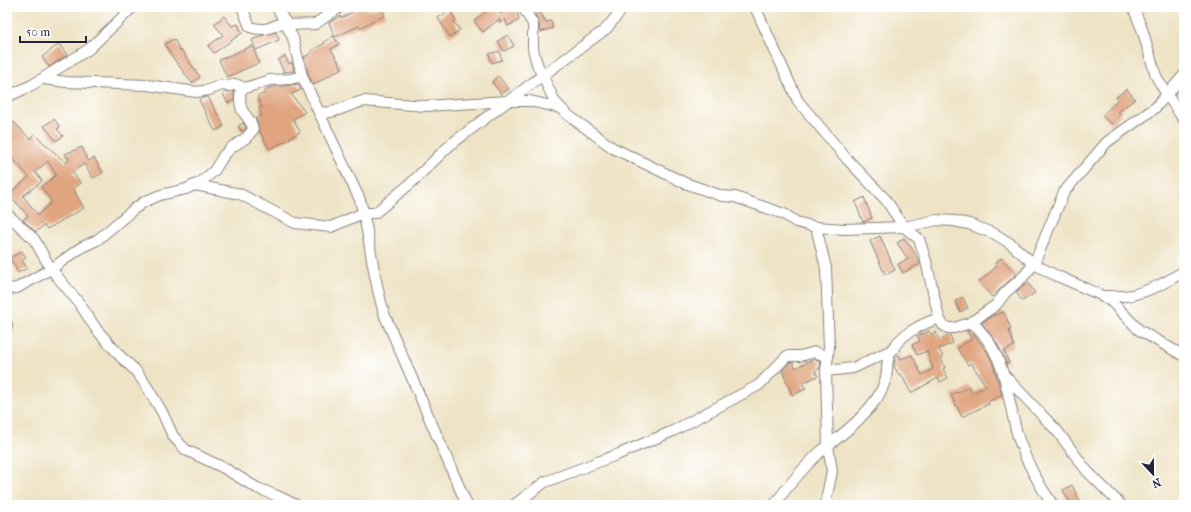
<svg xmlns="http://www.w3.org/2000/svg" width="1191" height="512" viewBox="0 0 1191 512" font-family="'IM FELL French Canon',serif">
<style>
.building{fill:#e0a47f;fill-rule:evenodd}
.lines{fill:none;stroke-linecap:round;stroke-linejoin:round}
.minor-casing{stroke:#888280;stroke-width:12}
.minor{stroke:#fff;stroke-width:10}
</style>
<rect width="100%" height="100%" fill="#fff"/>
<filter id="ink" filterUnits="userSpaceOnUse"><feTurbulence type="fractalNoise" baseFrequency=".025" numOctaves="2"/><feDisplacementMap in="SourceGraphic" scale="8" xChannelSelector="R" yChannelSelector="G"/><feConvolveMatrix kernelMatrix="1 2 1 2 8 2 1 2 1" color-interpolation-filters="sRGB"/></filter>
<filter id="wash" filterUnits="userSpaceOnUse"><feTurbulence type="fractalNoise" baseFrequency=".012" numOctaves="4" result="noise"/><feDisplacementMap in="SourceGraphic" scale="16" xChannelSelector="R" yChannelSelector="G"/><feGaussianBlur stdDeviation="0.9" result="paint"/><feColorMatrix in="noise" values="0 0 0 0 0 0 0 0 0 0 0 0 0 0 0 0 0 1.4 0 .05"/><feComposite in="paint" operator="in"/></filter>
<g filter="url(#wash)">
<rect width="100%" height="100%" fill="#eee3c5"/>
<g id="blocks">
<g class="building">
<path d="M361 7H362L365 11 382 7 385 16 376 19 360 28 359 26 335 37 329 23 340 16 342 18Z"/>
<path d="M484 7H498L500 14 513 7H516L519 20 508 26 505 19 500 23 499 19 483 32 474 21 486 11Z"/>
<path d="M450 10 456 20 454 22 460 30 450 37 438 18Z"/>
<path d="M540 12 546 22 551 21 553 28 540 32 539 24 535 15Z"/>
<path d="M224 16 232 26 238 24 242 33 214 53 208 46 223 35 214 24Z"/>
<path d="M276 32 279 40 256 50 252 40 263 35Z"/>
<path d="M508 35 514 46 504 51 498 41Z"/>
<path d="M333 36 339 44 331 49 342 68 313 85 308 74 304 57 312 53 310 51 325 43 324 42Z"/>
<path d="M174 39 180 51 181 50 200 77 192 83 170 54 165 44Z"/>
<path d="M59 44 67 55 49 67 42 57Z"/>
<path d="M252 46 259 63 227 77 219 60Z"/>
<path d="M499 51 502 60 492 63 489 54Z"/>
<path d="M285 56 289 64 292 62 294 71 282 72H284L278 60Z"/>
<path d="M498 76 509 89 501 94 492 82Z"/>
<path d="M298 84 301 90 291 94 305 112 293 119 300 132 289 138 290 139 269 149 259 130 256 118 262 116 259 108 262 107 257 97 265 93 264 92 269 89 268 88Z"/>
<path d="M1127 89 1135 99 1118 112 1121 114 1112 124 1102 116 1118 99 1116 97Z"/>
<path d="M234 91V100L228 103 223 94 226 92Z"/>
<path d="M205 97H208L224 126 215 131 199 100Z"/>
<path d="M54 119 60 127 57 129 63 136 56 141 44 126Z"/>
<path d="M14 122 30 139 34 134 66 163 69 159 65 154 82 147 88 161 94 158 103 173 93 178 84 164 72 172 81 183 73 189 84 208 47 229 44 225 36 232 23 220 28 216 9 194 29 177 7 152V129ZM48 161 56 175 41 187 52 202 38 215 23 196 42 181 35 172Z"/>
<path d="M243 123 246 128 242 132 238 126Z"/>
<path d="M864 197 872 218 863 222 855 202Z"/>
<path d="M880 236 895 270 885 275 870 241Z"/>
<path d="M904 238 913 250 920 264 903 273 898 264 908 259 897 243Z"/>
<path d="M22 251 26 258 22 260 27 268 18 273 10 258Z"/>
<path d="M1001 258 1016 274 992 297 979 282 997 266 995 263Z"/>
<path d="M1028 283 1035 293 1022 301 1016 292Z"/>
<path d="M963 297 968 308 960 312 955 301Z"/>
<path d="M1004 312 1011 329 1009 330 1014 346 1004 351 1009 363 1007 364 997 343 982 323 992 316Z"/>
<path d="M970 330 986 350 992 361 1002 395 988 402 989 404 962 417 951 395 957 392 958 393 969 386 973 393 986 386 971 363 968 365 957 348 972 339 967 331Z"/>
<path d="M929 331 931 334 936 332 939 340 950 335 953 343 939 349 943 357 941 358 945 368 943 369 948 378 940 382 938 378 911 393 901 374 899 375 894 366 895 358 898 355 901 359 912 355 922 375 933 369 927 351 917 355 912 345 920 341 917 336Z"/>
<path d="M815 359 821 361 820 368 815 371 818 376 802 383 806 389 792 395 782 371 790 362H793L795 368Z"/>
<path d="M1072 485 1082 505H1072L1069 500H1068L1063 490Z"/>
</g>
</g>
</g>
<g filter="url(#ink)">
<use href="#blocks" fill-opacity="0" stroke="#888280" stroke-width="1"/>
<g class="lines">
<defs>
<g id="minor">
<path d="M242 7 250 27C264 32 273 27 285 21"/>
<path d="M277 7 293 38 302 76 360 200C371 239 372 277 385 316L467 505"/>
<path d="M523 7 533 24V49L537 64 555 102 568 115 613 148 685 183 722 196 735 197 784 214 796 222 816 227 845 229 904 227 937 220 954 221 969 224 995 234 1011 244 1034 264 1055 275 1103 296 1113 303 1139 330 1184 356"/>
<path d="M755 7 798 101 847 159 886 200 904 227 919 239 926 261 939 318 943 325 948 328H954L970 323 996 305 1005 293 1023 277 1034 264 1064 192 1107 142 1155 108 1184 75"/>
<path d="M1133 7 1142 29 1156 76 1167 95 1184 120"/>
<path d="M287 25 315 24 340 7"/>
<path d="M43 79 66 82 147 85 197 92 209 90 222 85 230 86 235 84 245 88 270 80 291 79 302 76"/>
<path d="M7 97 32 85 89 49 133 7"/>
<path d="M319 112C334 115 349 104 364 101L425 106 508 101H530L560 108"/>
<path d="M195 185 240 194 295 223 331 227 363 213H375L411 183 450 145 508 101 606 29 624 7"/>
<path d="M7 214 34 239 51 269 79 303 97 330 121 357 135 370 146 385 162 412 173 436 181 445 186 450 224 468 257 488 275 495 296 505"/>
<path d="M816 227 826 268 829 347 826 371 853 368 894 349"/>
<path d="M7 289 17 288 24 284 51 269 82 247 97 240 134 209 144 202 160 195 186 189 201 182 214 171 224 155 232 147 246 138 253 130C253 122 246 117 242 110 239 103 240 95 241 87"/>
<path d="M1103 296C1112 296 1122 297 1132 295 1149 291 1169 281 1184 271"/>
<path d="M970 323C976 324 979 330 983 334 1009 366 1007 403 1019 440 1027 464 1039 485 1053 505"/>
<path d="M7 324V327"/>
<path d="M1004 375 1058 432 1087 471 1121 505"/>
<path d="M514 505 545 482 619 454 673 431 759 385 787 356H800L815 352 828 357"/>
<path d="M774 505C788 486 803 468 820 452 834 440 850 430 862 416 872 406 883 392 886 377 888 369 886 361 890 353 900 334 920 325 939 318"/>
<path d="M825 505 832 471 828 446 826 371"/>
</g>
</defs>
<use href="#minor" class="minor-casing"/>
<use href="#minor" class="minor"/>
</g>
</g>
<rect width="1191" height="512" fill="none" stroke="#fff" stroke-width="24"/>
<g transform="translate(1153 474) rotate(158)" stroke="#ffffff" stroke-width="3" paint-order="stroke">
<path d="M0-3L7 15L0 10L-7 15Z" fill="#22223b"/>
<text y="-6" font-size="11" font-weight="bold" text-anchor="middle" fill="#22223b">N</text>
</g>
<path d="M20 36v6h66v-6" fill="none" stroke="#22223b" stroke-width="2"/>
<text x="26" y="36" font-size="12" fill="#22223b" stroke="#ffffff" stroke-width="3" paint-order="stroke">50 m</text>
</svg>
